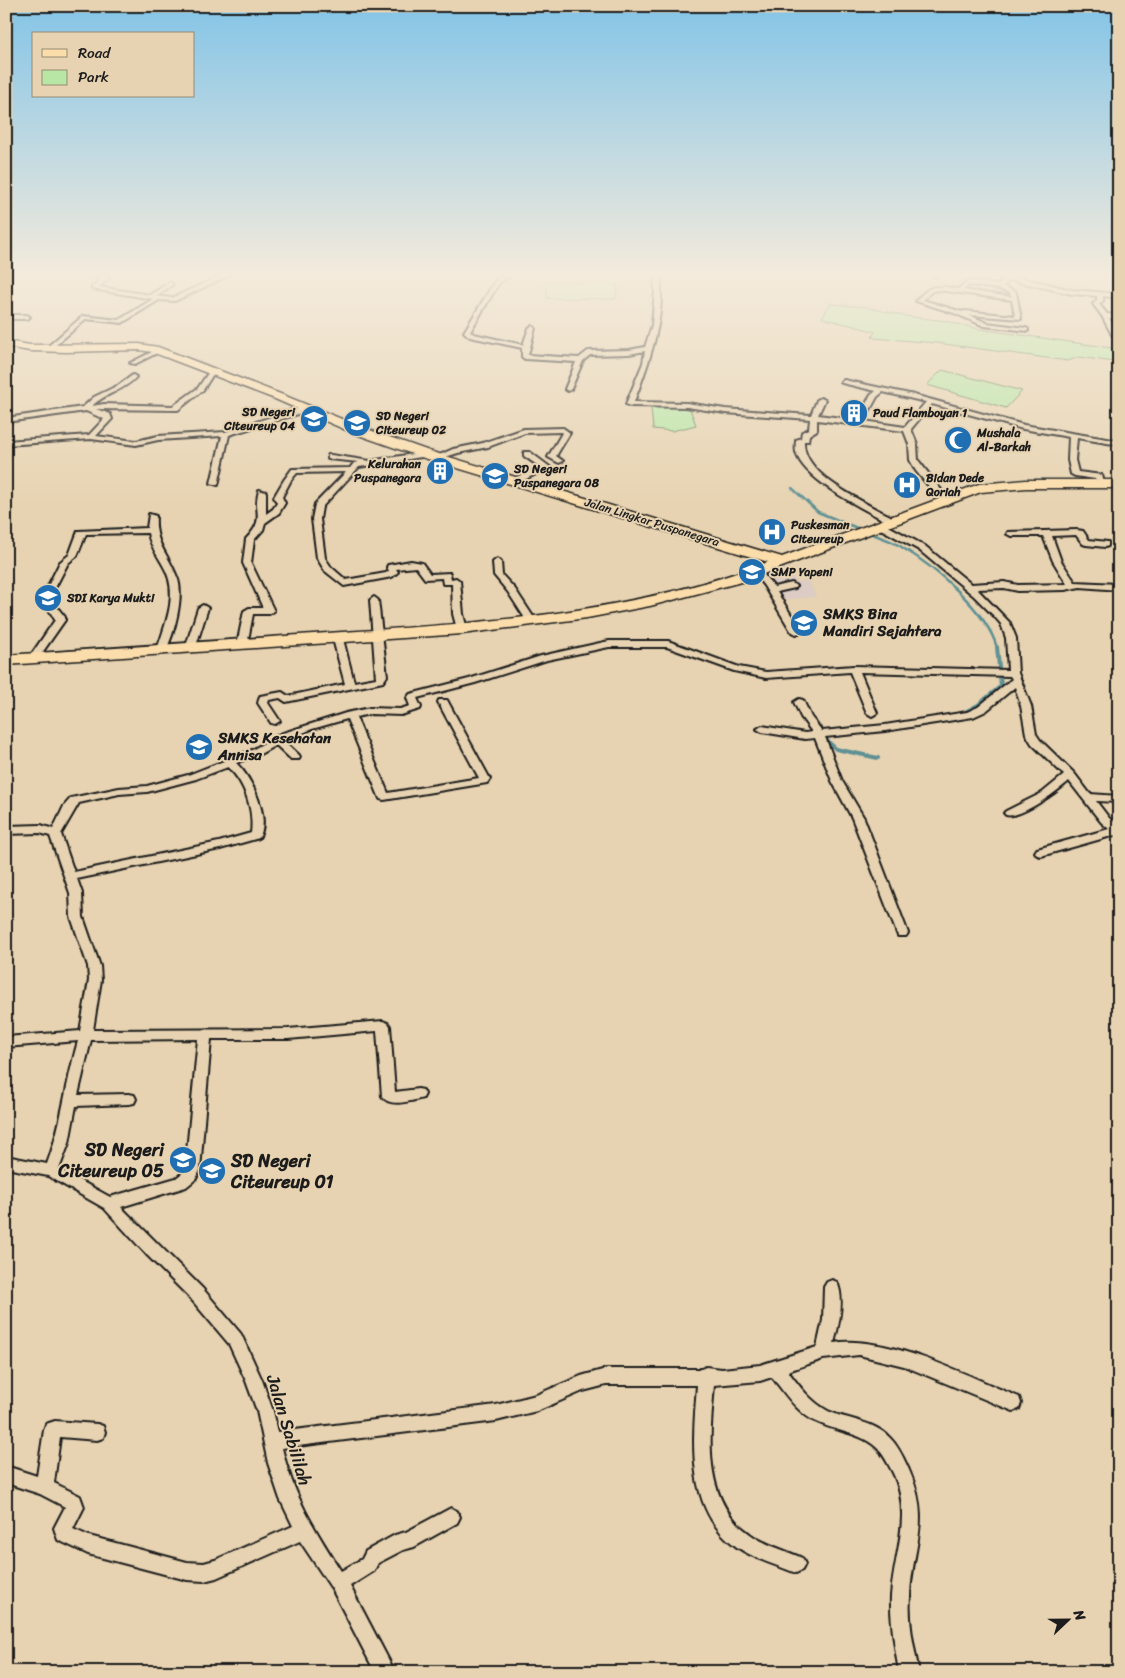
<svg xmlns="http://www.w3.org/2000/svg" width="1125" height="1678" viewBox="0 0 1125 1678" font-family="Sriracha,sans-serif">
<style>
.built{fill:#dcccc3}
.green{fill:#b8e6a5;stroke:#6a8160}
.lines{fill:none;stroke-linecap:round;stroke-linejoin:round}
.stream-far1{stroke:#5f9095;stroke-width:2.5}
.stream{stroke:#5f9095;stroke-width:4}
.minor-casing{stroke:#1c1c1c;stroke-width:4}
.primary-casing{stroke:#1c1c1c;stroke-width:3}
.minor{fill:#e7d3b1;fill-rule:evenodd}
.primary{fill:#fbddab;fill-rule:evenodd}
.labels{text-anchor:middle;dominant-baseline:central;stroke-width:4;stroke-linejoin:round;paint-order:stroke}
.far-poi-label{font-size:12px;font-weight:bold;fill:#1c1c1c;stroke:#e7d3b1;text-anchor:start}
.far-street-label{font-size:12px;fill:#1c1c1c;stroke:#e7d3b1}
.poi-label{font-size:15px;font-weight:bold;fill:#1c1c1c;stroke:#e7d3b1;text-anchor:start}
.near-poi-label{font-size:18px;font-weight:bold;fill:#1c1c1c;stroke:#e7d3b1;text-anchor:end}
.near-street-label{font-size:18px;fill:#1c1c1c;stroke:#e7d3b1}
</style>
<rect width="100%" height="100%" fill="#e7d3b1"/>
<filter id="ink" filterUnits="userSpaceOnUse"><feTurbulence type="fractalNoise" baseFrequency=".02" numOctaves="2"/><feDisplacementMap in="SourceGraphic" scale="10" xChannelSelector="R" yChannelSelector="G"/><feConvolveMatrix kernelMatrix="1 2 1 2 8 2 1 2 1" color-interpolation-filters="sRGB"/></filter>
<g filter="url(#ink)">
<path class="built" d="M784 567 796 582 808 579 816 597 783 600 764 572Z"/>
<g class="green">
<path d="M546 282 618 284 616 299 547 298Z"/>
<path d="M830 304 865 307 905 316 946 321 979 329 1119 349V361L1114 362 1079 357 1068 361 937 343 874 338 872 337 875 332 873 331 822 318Z"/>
<path d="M942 370 1022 391 1006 408 927 385Z"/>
<path d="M653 406 690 409 696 425 672 431 653 429 651 408Z"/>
</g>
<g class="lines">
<g class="stream-far1">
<path d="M792 488 818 512 862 530"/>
<path d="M868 532C879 537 890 540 900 546 933 566 987 610 997 648"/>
</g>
<g class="stream">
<path d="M963 713 978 705 1001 686 997 647"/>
<path d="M824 738 836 749 878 758"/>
</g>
<defs>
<g id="minor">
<path d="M74 274 109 276V278L99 287 150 295 170 282 173 284 172 285 156 296 172 298 225 274H232L175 301 159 300 122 323 86 319 50 350H46V348L83 316 119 320 153 299 92 289V287L102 278Z"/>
<path d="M506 274H512L499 283 470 332 474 334 523 345 529 328 532 326 535 328 528 355 579 358 588 351 629 350 645 347 652 325 655 290 654 274H660C666 316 649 363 634 402L687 403 725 409 811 415 817 400 821 398 825 400 818 415 858 420 870 396 876 391 842 383 841 382 844 380 914 395 1024 425 1119 441V445L1077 438 1075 460 1078 472 1102 475 1104 483 1100 485H1097L1095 479 1075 476 1071 474 1068 460 1069 437 1023 429 932 404 911 429 917 444 918 460 949 500 945 502H942L916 471 910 460 909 444 904 431 817 420V430L809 435 808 441H804C802 472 851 495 874 508 881 512 891 515 897 521L890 523C865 510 803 480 796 452 795 448 796 444 796 440L801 438 802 432 809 429 810 419 725 413 687 407 630 406 626 404 643 363 645 351 629 354 590 355 583 361 571 389 568 391 565 389 576 362 525 359 522 357V348L470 337 464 332 495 281ZM883 392 926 402 905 427 864 421 877 397Z"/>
<path d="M933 274H939L935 277 932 275Z"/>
<path d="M989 274 1010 275 1072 290 1119 294V298L1103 296V301L1099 304 1107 314 1119 315V319L1109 318 1117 334 1112 335 1102 316 1093 304 1097 300V296L1072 294 1010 280 1003 286 1016 292 1021 319 969 315 987 323 1026 328 1028 329V331L984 326 954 313 916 301C931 283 937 286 958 289L968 281 998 285 1005 279ZM969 285 998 289 1010 293 1011 297 964 290ZM938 290 1012 300 1015 316 965 311 962 312 923 300 932 291Z"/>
<path d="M1114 274H1119V278Z"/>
<path d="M6 315H27L30 317 27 319H6Z"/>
<path d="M156 350 161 351 135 364 130 363Z"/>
<path d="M210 370 215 371 203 390 178 410 96 409 110 414 112 419 96 436 136 441 158 436 225 432 302 407H308V411L229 435 218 485 211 483 222 436 158 440 136 445 91 439 6 445V441L89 435 104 419 86 411 6 422V418L83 407 94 397 119 385 133 375 136 377C124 391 105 393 92 406L104 404 173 406 198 388Z"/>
<path d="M563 428 570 433 556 456 563 461 559 463 548 457 562 433 561 432 525 433 488 447 458 453 439 459 435 457 453 449 483 443 524 429Z"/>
<path d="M425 452H428V456L359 467 322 507 320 519 325 558 331 567 346 580 386 573 389 571 387 567 388 565 411 561 422 563 430 574 450 573 451 579 456 578 460 581 463 614 467 629 465 631H459L457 629 453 614 452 584H443L442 578 425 579 416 567 396 569 398 572 392 577 344 586 325 571 317 558 312 519 315 504 346 472 297 473 291 480 282 497 285 503 279 513 265 523 263 530 254 540 251 563 274 611 269 614H253L247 645 245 647H239L237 645 244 611 249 608H263L243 563 246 539C267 517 252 513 259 490L266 492V514L273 509 277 503 274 497 284 480 292 469 350 468 354 463 359 462 328 459V455H331L370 461Z"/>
<path d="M524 452H530L550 467 520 482H514V478L540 467 524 456Z"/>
<path d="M149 514 156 516C154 544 168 553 177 577 185 595 174 635 165 652L162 653 157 650C165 625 178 597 166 571 160 558 150 547 148 533L86 534 77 556 68 563 54 590 52 601 65 617V620L37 660H31L29 658 55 620 44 601 46 590 60 562 69 555 78 531 147 528Z"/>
<path d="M877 523H883L925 546 971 584 1004 582 1018 585 1067 584 1053 561 1043 536H1011L1007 534 1008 532 1077 530 1083 531 1089 540 1108 542V546L1105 547 1086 545 1083 544 1076 535 1052 536 1061 561 1075 582 1119 584V590L1080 587 1065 590 1018 591 1004 588 977 589 1010 623 1016 638 1018 673 1031 706 1036 734 1040 740 1074 773 1090 794 1119 796V802L1096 801 1109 818 1119 826V836L1115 835 1041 856 1037 855 1035 852 1037 849 1109 829 1101 822 1069 781C1058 791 1020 819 1006 815L1004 813 1006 811 1042 793 1064 775 1032 744 1026 734 1021 706 1015 687 986 711 973 717 885 731 825 737 842 781 864 818 908 933 906 936H898L852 818 832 781 815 738 805 739 762 732 757 729 762 726 805 733 812 732 801 717 794 702 799 699 803 700 811 717 822 731 885 725 967 712 978 707 1012 679 1010 676 860 672 877 713 872 716 867 713 850 672 766 678 734 671 667 647H609L547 660 475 683 417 698 421 707 420 709 401 715 370 714 356 717 388 793 479 778 438 702 439 700H447L490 779 487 783 384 800 380 799 347 719 312 729 284 741 299 755 300 757 299 759H291L276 745 260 754 236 763C252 778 271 818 259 838L220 849 77 879 82 893 83 917 100 966 101 980 93 1030 288 1029 383 1021 388 1023 390 1026 395 1092 418 1089 423 1090 425 1094 423 1098C411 1101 389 1108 382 1096L377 1031 288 1039H211L200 1170 196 1179 186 1187 121 1207 203 1289 241 1334 262 1380 273 1411 278 1432 496 1405 536 1395 581 1376 606 1369H701L706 1367 722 1369 760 1365 817 1347 823 1320 824 1287 827 1282 832 1280 837 1282C845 1299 839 1325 834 1343 886 1334 970 1377 1019 1397L1021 1403 1019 1409 1013 1411 904 1366 859 1355 823 1359 788 1371C799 1386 811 1402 828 1411 847 1420 875 1421 890 1438 899 1447 904 1459 909 1470 932 1522 912 1546 910 1597 908 1622 914 1647 919 1672H899C895 1647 890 1621 891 1596 894 1553 913 1515 893 1473 888 1464 884 1454 876 1447 861 1433 835 1431 817 1422 797 1413 785 1393 772 1377L760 1381 714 1385C710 1436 701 1500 750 1534 765 1545 785 1550 802 1558L805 1564 802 1570 796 1573C777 1565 754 1559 737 1547 685 1510 693 1440 697 1385H606L583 1391 537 1411 496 1421 282 1448C293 1496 315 1530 341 1571L362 1559 366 1551 395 1535 406 1532 451 1508 457 1511 460 1517 457 1523 414 1547 403 1550 378 1563 374 1571 350 1586 395 1672H375L332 1589 300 1541 216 1578 204 1581 187 1580 88 1554 58 1540 54 1528 65 1507 40 1494 6 1483V1466L37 1476 44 1430 46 1424 55 1421 97 1424 103 1426 105 1432 103 1438 97 1440 60 1437 54 1483 80 1496 84 1507 73 1529 89 1536 187 1562 204 1563 215 1560 293 1526 280 1499 268 1463 257 1411 246 1381 229 1344 191 1299 146 1254 104 1208 48 1176 6 1168V1156L47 1164C62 1125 66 1081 78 1041L6 1047V1037L80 1031 89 980 88 966 71 917 70 893 50 836 40 833 6 834V826L41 825 53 829 64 806 71 798 119 788 147 786 188 775 252 750 280 734 346 713 370 708 400 709 410 706 407 698 410 694 469 679 541 656 609 641H668L739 667 766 672 854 666 1008 670 1006 638 1001 624 994 616 974 596 919 550 877 527ZM228 767C245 783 254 809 251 833L219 842 74 872 61 834 79 803 119 794 147 792 196 779ZM198 1039 185 1171 176 1178 110 1197 59 1169 69 1143 76 1106 129 1104 134 1103 136 1099 134 1095 129 1094 78 1095 91 1040Z"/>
<path d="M497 559 501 562 502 575 515 589 536 621 534 623H528L508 592 494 575 493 562Z"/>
<path d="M757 569 760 570 774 587 792 583 796 586 795 588 777 592 801 631 799 633 796 634 791 631 764 586 753 572Z"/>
<path d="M374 597 378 600 387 676 383 682 286 702 280 698 269 700 268 703 280 721 275 724 271 723 258 703 260 696 282 692 288 696 345 684 333 639 335 637 338 636 343 639 354 682 376 678 370 600Z"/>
<path d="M203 605 208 608 195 649 193 651H187L185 649 198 608Z"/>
</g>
<path id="primary" d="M6 341 30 345 139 344 158 347 283 395 361 427 429 451 782 557 979 484 1026 480H1119V488H1026L981 492 745 581 650 606 587 618 462 634 6 665V655C118 648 230 640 342 632 486 623 633 613 768 562L421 457 353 433 275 399 152 352 139 350 67 352 30 351 6 347Z"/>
</defs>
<use href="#minor" class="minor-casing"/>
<use href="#primary" class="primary-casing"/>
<use href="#minor" class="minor"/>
<use href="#primary" class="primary"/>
</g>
</g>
<linearGradient id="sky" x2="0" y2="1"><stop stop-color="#83c4e7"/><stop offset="0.54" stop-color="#f4ebdc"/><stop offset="1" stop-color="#f4ebdc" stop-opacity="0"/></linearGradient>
<rect width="1125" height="508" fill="url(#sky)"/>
<defs>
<symbol id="building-disc" viewBox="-11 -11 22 22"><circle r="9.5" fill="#1f6fb2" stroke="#e7d3b1"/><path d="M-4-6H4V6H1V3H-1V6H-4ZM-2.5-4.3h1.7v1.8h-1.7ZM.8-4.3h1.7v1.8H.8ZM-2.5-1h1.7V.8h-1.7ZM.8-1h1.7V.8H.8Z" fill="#fff"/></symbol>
<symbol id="school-disc" viewBox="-11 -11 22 22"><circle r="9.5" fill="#1f6fb2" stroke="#e7d3b1"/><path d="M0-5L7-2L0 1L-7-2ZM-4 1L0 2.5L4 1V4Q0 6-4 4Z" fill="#fff"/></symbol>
<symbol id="mosque-disc" viewBox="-11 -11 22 22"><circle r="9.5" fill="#1f6fb2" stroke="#e7d3b1"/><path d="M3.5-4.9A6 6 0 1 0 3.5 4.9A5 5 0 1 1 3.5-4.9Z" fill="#fff"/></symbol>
<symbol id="hospital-disc" viewBox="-11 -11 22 22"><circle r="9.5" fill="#1f6fb2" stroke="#e7d3b1"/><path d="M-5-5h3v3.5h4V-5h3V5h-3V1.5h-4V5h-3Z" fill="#fff"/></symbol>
</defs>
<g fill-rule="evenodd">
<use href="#building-disc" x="838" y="397" width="32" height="32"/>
<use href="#school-disc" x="298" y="403" width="32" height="32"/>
<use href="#school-disc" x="341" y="407" width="32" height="32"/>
<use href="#mosque-disc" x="942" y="424" width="32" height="32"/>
<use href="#building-disc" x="424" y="455" width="32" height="32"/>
<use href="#school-disc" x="479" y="460" width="32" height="32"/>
<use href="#hospital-disc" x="891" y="469" width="32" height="32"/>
<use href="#hospital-disc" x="756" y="516" width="32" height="32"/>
<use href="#school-disc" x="736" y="556" width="32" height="32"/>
<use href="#school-disc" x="32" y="582" width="32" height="32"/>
<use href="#school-disc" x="788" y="607" width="32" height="32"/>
<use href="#school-disc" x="183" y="731" width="32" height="32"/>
<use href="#school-disc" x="167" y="1144" width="32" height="32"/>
<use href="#school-disc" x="196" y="1155" width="32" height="32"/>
</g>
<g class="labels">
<g class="far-poi-label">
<text x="295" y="412" text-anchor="end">SD Negeri<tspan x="295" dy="14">Citeureup 04</tspan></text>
<text x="873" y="413">Paud Flamboyan 1</text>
<text x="376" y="416">SD Negeri<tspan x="376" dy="14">Citeureup 02</tspan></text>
<text x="977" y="433">Mushala<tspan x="977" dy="14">Al-Barkah</tspan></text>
<text x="421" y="464" text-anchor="end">Kelurahan<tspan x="421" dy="14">Puspanegara</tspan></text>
<text x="514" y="469">SD Negeri<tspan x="514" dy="14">Puspanegara 08</tspan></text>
<text x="926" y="478">Bidan Dede<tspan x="926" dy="14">Qoriah</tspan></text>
<text x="791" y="525">Puskesman<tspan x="791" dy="14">Citeureup</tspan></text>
<text x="771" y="572">SMP Yapeni</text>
<text x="67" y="598">SDI Karya Mukti</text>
</g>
<g class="far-street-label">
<text transform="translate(652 522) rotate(17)">Jalan Lingkar Puspanegara</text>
</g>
<g class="poi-label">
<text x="823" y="614">SMKS Bina<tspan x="823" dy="17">Mandiri Sejahtera</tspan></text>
<text x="218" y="738">SMKS Kesehatan<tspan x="218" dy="17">Annisa</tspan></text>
</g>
<g class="near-poi-label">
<text x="164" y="1150">SD Negeri<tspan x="164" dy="21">Citeureup 05</tspan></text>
<text x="231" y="1161" text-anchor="start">SD Negeri<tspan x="231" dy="21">Citeureup 01</tspan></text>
</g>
<g class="near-street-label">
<text transform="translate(289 1430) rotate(73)">Jalan Sabililah</text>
</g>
</g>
<rect width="1125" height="1678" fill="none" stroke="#e7d3b1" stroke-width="25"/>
<rect x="12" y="12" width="1100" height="1653" fill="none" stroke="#1c1c1c" stroke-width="2" filter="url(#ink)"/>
<rect x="32" y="32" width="162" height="65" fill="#e7d3b1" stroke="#968a75"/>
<rect x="42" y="49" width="25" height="8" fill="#fbddab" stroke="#968a75"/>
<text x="78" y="58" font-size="15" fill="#1c1c1c">Road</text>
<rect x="42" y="70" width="25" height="15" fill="#b8e6a5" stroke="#968a75"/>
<text x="78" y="82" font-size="15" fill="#1c1c1c">Park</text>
<g transform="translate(1068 1620) rotate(68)" stroke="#e7d3b1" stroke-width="4" paint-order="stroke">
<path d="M0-4L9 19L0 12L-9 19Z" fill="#1c1c1c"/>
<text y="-8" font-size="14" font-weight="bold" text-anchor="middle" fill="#1c1c1c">N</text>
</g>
</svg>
